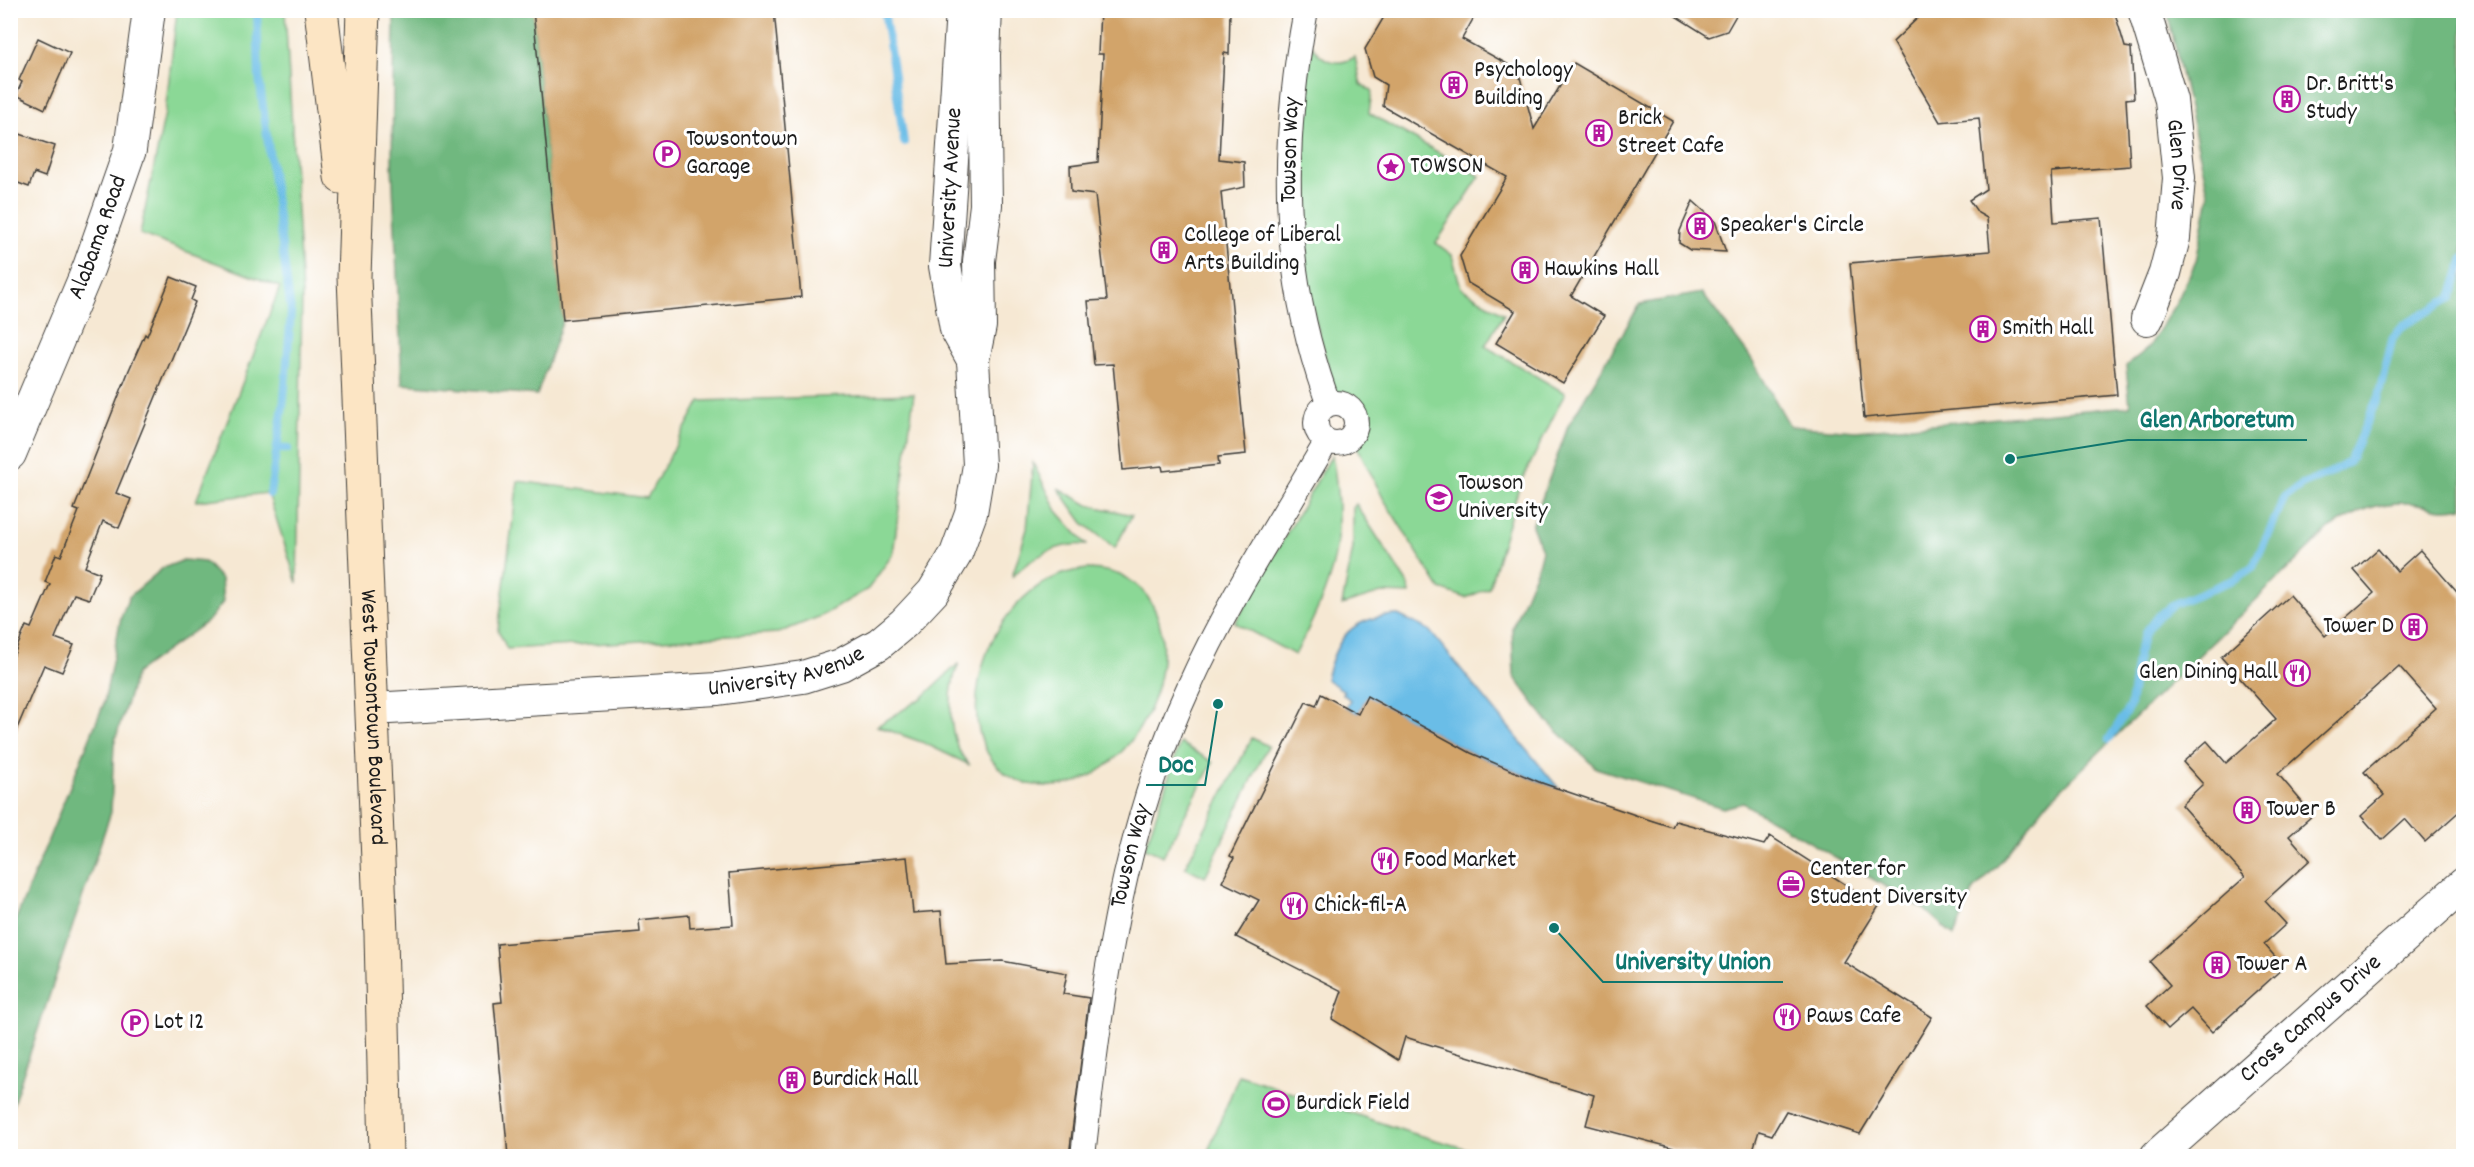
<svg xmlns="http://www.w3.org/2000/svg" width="2474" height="1167" viewBox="0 0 2474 1167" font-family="Dekko,sans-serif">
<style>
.green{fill:#8bd896;stroke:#547a59;stroke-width:1.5}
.forest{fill:#70b87f;stroke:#466a4e;stroke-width:1.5}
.water{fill:#6bbde7;stroke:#446c82;stroke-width:1.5}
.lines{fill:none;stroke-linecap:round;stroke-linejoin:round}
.stream{stroke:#6bbde7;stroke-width:8}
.building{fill:#d2a46a}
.pedestrian-casing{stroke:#3d3b37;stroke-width:26}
.minor-casing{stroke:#3d3b37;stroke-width:34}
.tertiary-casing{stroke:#3d3b37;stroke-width:35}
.secondary-casing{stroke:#3d3b37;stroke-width:35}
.pedestrian{stroke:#fff;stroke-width:24}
.minor{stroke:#fff;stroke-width:32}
.tertiary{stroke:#fff;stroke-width:33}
.secondary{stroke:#fce5c4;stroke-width:33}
.labels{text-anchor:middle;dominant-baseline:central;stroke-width:6;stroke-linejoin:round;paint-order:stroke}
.poi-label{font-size:24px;fill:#1c1c1c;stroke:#fff;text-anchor:start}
.street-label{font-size:24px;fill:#1c1c1c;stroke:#fff}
.leader{fill:none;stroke:#0f766e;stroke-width:2}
.callout-dot{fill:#0f766e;stroke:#fff;stroke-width:2}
.callout-label{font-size:26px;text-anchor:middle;font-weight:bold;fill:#0f766e;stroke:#fff;stroke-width:6;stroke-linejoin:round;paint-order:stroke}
</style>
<rect width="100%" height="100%" fill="#fff"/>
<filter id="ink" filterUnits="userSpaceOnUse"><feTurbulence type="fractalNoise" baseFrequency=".0167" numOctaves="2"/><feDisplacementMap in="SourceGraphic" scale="12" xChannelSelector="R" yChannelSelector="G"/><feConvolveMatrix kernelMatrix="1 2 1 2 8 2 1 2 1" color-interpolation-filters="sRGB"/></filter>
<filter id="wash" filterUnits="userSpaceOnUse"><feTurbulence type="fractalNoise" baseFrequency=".008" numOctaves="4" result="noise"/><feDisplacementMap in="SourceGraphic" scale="24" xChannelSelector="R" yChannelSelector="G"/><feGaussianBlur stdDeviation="1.35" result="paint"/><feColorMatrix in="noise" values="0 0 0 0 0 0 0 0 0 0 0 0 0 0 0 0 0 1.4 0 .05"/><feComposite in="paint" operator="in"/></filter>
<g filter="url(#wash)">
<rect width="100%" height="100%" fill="#f6e8d3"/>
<g class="green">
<path d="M177 11H285L302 294 297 583 268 493 196 501 280 287 140 234 165 113Z"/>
<path d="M1312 45C1322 62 1338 67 1355 57L1361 85 1372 91 1369 113 1480 176 1436 243 1452 255 1461 288 1504 314 1485 346 1565 393 1519 487 1489 588 1466 598 1440 589 1384 500 1357 446C1377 424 1363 395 1335 392L1311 304 1300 222V116Z"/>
<path d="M914 394 893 554 868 589 821 616 778 633 507 649 498 630 518 481 647 498 700 401Z"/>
<path d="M1332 455C1348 541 1334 580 1295 655L1235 623Z"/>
<path d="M1033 463 1057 511 1087 545C1060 541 1030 558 1012 577L1027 529Z"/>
<path d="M1058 488 1088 505 1132 515 1115 548 1083 523Z"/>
<path d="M1356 504 1409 586 1410 594 1381 593 1342 605 1353 548V508Z"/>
<path d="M1088 569C1217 572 1162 787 1048 786 929 785 970 578 1088 569Z"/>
<path d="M959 663C947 690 946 743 970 765L924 743 877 726 922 698Z"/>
<path d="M1252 738 1268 746 1205 877 1185 867Z"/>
<path d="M1180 743 1213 762 1163 856 1145 848Z"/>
<path d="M1239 1075 1411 1133 1492 1156H1206Z"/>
</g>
<g class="forest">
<path d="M394 11H533L563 320 537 395 402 384 392 164Z"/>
<path d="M2167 11H2463V507C2436 513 2432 504 2408 503 2373 502 2358 512 2329 529L2046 804 1998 865 1974 890 1954 936 1924 909 1743 803 1723 808 1596 768 1546 720 1514 676 1512 628 1538 566 1542 550 1532 526 1568 426 1640 304 1702 293 1751 358 1790 426 1856 431 2130 406 2126 366 2149 347 2177 301 2196 261 2209 196Z"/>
<path d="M184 560 205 562 221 579 223 602 209 620 136 673 114 744 111 812 11 1110V931L104 703 121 617 129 597 163 568Z"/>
</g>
<path class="water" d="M1398 615 1429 630 1560 790 1471 753 1367 697 1358 714 1346 708 1350 700 1343 694 1344 691 1326 679C1337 636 1351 617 1398 615Z"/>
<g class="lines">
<g class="stream">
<path d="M257 10 259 77 291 312 284 399 270 494"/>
<path d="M884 10 904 142"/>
<path d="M277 448 288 449"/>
<path d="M2109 739 2130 706 2138 653 2145 633 2157 617 2174 604 2235 579 2253 567 2285 497 2303 484 2331 473 2349 462 2378 397 2393 337 2404 325 2451 298 2464 258"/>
</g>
</g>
<g id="blocks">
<g class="building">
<path d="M533 10H774L801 297 563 320Z"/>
<path d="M1100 10 1230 11 1229 54 1224 53 1219 159 1244 162 1245 187 1221 192 1246 454 1218 457 1219 465 1163 471 1162 466 1123 470 1113 364 1094 365 1088 301 1107 300 1095 195 1071 192 1070 166 1098 162 1103 54H1098Z"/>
<path d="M1388 10H1478L1462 39 1518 70 1534 129 1574 63 1673 121 1571 296 1604 316 1563 383 1496 343 1515 311 1468 283 1460 256 1507 177 1383 106 1386 85 1373 77 1365 49Z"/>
<path d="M1666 10H1739L1727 31 1709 37Z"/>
<path d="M1926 10H2114L2125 47 2131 48 2134 98 2126 99 2130 166 2051 172 2054 222 2101 218 2117 395 1864 418 1850 263 1990 251 1987 218 1978 213 1969 200 1986 189 1979 118 1940 122 1893 42Z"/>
<path d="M38 38 70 53 45 109 16 95 22 82 19 80Z"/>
<path d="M17 133 55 146 45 177 34 173 29 187 10 180V151Z"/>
<path d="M1693 201 1715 221 1726 252 1690 250 1679 243 1680 231Z"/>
<path d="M171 277 196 287 191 300 195 302 116 493 131 499 119 528 103 521 85 567 100 573 89 599 74 594 55 638 74 645 62 672 44 665 10 745V664L26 626 31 628 50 584 45 582 56 554 61 556 79 511 74 509 129 370 145 334 147 336Z"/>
<path d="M2378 549 2397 571 2420 550 2463 599V808L2425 842 2405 819 2382 840 2361 816 2384 795 2364 772 2436 708 2399 666 2278 774 2313 815 2289 836 2310 860 2265 901 2286 924 2264 944 2284 967 2212 1032 2191 1009 2168 1029 2147 1006 2170 985 2150 962 2245 877 2181 805 2203 784 2183 762 2207 741 2226 763 2276 719 2221 657 2290 595 2325 636 2374 593 2354 570Z"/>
<path d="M1321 694 1358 714 1367 696 1471 753 1539 782 1650 820 1672 827 1675 821 1764 845 1770 836 1879 906 1844 962 1932 1017 1860 1134 1786 1111 1772 1135 1759 1131 1751 1156H1704L1586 1125 1594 1095 1405 1037 1398 1060 1332 1019 1342 991 1236 937 1259 900 1222 882 1234 858 1230 856 1306 702 1316 706Z"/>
<path d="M907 857 913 913 941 911 946 964 1002 961 1067 973 1063 994 1089 998 1069 1156H508L494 1003 502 1002 497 944 640 932 639 920 689 915 690 928 733 925 729 873Z"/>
</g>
</g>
</g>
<g filter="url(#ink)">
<use href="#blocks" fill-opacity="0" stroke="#3d3b37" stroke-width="1.5"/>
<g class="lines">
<defs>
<g id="pedestrian">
<path d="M1306 10C1281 142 1280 266 1325 394"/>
<circle cx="1336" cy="423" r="20"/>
<path id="s1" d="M1083 1156C1101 997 1120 836 1188 689 1225 606 1275 529 1321 451"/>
</g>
<g id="minor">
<path d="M962 10 945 266 956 329 973 360"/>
<path id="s2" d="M2144 10 2171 100 2179 178 2174 238 2165 273 2147 319"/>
<path id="s3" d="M10 454 89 267 130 150 149 10"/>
<path id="s4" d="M372 709 718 689 803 677 841 665 879 644 904 623 933 592 956 554 971 513 979 465 973 360 980 326 979 261 986 205 984 55 986 10"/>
</g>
<g id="tertiary">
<path id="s5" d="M2157 1156 2464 884"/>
</g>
<g id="secondary">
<path d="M321 10 341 177"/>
<path id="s6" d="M363 10 354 277 381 934 386 1156"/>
</g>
</defs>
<use href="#pedestrian" class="pedestrian-casing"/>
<use href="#minor" class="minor-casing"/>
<use href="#tertiary" class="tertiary-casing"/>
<use href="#secondary" class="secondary-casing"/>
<use href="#pedestrian" class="pedestrian"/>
<use href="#minor" class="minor"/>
<use href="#tertiary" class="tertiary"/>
<use href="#secondary" class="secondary"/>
</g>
</g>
<defs>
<symbol id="building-ring" viewBox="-11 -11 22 22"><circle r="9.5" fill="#fff" stroke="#b5179e" stroke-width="1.5"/><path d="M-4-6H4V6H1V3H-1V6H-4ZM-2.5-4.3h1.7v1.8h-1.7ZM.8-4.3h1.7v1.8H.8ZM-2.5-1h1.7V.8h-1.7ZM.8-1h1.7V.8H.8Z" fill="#b5179e"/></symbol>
<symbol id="parking-ring" viewBox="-11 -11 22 22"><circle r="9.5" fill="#fff" stroke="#b5179e" stroke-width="1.5"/><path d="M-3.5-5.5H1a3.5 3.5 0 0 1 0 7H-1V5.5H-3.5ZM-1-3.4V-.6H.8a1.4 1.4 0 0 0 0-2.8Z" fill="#b5179e"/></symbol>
<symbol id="sight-ring" viewBox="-11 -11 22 22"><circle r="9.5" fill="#fff" stroke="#b5179e" stroke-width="1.5"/><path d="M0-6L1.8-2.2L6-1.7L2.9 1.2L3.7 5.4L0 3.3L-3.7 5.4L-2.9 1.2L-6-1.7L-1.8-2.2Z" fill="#b5179e"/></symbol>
<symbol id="university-ring" viewBox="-11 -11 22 22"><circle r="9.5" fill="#fff" stroke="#b5179e" stroke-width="1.5"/><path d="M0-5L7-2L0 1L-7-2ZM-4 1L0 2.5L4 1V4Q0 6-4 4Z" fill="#b5179e"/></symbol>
<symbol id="restaurant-ring" viewBox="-11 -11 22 22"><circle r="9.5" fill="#fff" stroke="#b5179e" stroke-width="1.5"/><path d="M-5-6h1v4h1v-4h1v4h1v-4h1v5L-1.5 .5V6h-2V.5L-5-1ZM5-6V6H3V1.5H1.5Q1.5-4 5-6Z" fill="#b5179e"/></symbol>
<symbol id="office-ring" viewBox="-11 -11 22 22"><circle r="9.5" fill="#fff" stroke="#b5179e" stroke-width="1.5"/><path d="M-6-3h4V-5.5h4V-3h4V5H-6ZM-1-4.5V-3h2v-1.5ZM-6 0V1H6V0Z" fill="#b5179e"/></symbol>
<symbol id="stadium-ring" viewBox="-11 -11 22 22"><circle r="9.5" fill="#fff" stroke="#b5179e" stroke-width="1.5"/><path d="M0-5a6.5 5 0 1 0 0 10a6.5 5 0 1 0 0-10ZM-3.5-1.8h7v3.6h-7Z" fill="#b5179e"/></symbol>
</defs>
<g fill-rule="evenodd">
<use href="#building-ring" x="1439" y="70" width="30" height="30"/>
<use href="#building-ring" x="2272" y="84" width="30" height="30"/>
<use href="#building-ring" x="1584" y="118" width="30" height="30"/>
<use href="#parking-ring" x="652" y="139" width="30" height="30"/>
<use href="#sight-ring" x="1376" y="152" width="30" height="30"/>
<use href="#building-ring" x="1685" y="211" width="30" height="30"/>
<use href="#building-ring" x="1149" y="235" width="30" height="30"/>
<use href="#building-ring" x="1510" y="255" width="30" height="30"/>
<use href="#building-ring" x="1968" y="314" width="30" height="30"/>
<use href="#university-ring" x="1424" y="483" width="30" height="30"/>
<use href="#building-ring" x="2399" y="612" width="30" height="30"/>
<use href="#restaurant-ring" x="2282" y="658" width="30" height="30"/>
<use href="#building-ring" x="2232" y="795" width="30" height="30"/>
<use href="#restaurant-ring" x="1370" y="846" width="30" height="30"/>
<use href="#office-ring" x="1776" y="869" width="30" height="30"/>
<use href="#restaurant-ring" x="1279" y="891" width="30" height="30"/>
<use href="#building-ring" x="2202" y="950" width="30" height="30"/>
<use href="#restaurant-ring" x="1772" y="1002" width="30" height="30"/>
<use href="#parking-ring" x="120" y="1008" width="30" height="30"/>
<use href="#building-ring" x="777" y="1065" width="30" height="30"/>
<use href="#stadium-ring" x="1261" y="1089" width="30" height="30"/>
</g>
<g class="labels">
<g class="poi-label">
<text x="1474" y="71">Psychology<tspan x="1474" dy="28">Building</tspan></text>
<text x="2306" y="85">Dr. Britt's<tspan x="2306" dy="28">Study</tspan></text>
<text x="1618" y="119">Brick<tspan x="1618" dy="28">Street Cafe</tspan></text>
<text x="686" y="140">Towsontown<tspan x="686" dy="28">Garage</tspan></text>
<text x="1410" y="167">TOWSON</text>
<text x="1720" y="226">Speaker's Circle</text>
<text x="1184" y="236">College of Liberal<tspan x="1184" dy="28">Arts Building</tspan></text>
<text x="1544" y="270">Hawkins Hall</text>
<text x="2002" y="329">Smith Hall</text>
<text x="1458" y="484">Towson<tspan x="1458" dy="28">University</tspan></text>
<text x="2394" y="627" text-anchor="end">Tower D</text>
<text x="2278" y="673" text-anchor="end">Glen Dining Hall</text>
<text x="2266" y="810">Tower B</text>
<text x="1404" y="861">Food Market</text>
<text x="1810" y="870">Center for<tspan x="1810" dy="28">Student Diversity</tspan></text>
<text x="1314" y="906">Chick-fil-A</text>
<text x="2236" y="965">Tower A</text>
<text x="1806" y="1017">Paws Cafe</text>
<text x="154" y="1023">Lot 12</text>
<text x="812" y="1080">Burdick Hall</text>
<text x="1296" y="1104">Burdick Field</text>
</g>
<g class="street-label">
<text transform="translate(1291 150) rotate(-88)">Towson Way</text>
<text stroke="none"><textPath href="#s2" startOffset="159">Glen Drive</textPath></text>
<text transform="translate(951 188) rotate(-87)">University Avenue</text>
<text stroke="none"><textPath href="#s3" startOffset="234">Alabama Road</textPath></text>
<text stroke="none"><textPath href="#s4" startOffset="417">University Avenue</textPath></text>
<text stroke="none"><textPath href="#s6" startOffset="708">West Towsontown Boulevard</textPath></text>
<text stroke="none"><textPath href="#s1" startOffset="304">Towson Way</textPath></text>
<text stroke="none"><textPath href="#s5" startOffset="206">Cross Campus Drive</textPath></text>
</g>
</g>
<path class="leader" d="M2010 459L2128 440H2307M1218 704L1205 785H1146M1554 928L1603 982H1783"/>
<g class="callout-dot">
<circle cx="2010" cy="459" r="6"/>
<circle cx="1218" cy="704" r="6"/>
<circle cx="1554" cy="928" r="6"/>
</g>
<g class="callout-label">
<text x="2217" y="427">Glen Arboretum</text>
<text x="1176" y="772">Doc</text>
<text x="1693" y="969">University Union</text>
</g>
<rect width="2474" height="1167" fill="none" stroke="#fff" stroke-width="36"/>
</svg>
